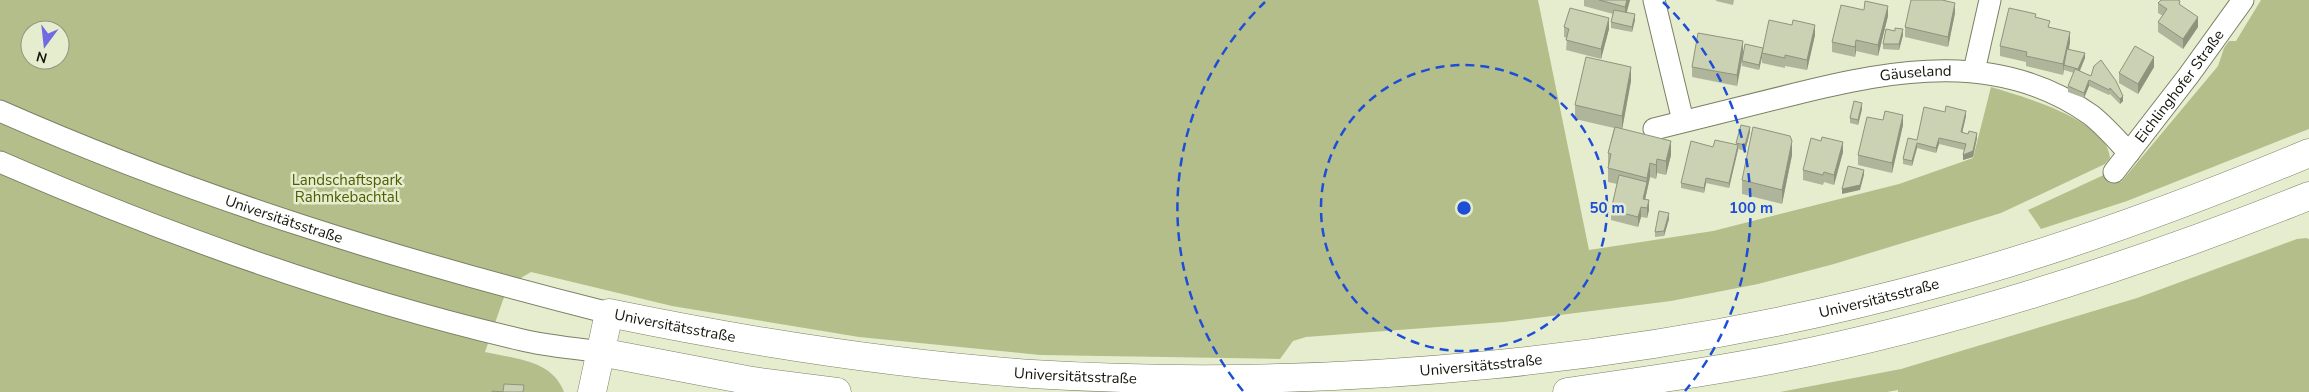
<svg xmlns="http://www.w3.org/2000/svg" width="2309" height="392" viewBox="0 0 2309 392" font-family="'Nunito Sans',sans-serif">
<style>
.green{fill:#b4be8b;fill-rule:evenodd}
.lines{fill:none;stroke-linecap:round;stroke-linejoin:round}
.street-casing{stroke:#7a8064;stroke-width:23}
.secondary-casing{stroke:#7a8064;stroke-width:29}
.street{stroke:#fff;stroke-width:21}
.secondary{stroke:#fff;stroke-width:28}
.wall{fill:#afb59b}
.shaded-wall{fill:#8e937e}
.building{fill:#cbd2b4;stroke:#8e937e}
.ring{fill:none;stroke:#1d4ed8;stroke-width:2.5;stroke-dasharray:9 6}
.labels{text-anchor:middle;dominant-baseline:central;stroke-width:5;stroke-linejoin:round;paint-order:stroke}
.street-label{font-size:15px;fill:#13160b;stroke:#e6edce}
.park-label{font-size:15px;fill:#505b02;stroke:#e6edce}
.centre{fill:#1d4ed8;stroke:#e6edce;stroke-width:2.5}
.ring-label{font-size:15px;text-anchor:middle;font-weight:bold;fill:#1d4ed8;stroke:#e6edce;stroke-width:5;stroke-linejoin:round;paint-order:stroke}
</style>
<rect width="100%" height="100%" fill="#e6edce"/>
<g class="green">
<path d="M0 0H1538L1589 250 1713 231 1899 184 1973 158 1991 87C2021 96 2108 120 2110 158L2105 164 2001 213 1834 264 1758 284 1671 301 1504 322 1306 337 1293 341 1280 359 1040 355 859 337 672 306 531 272 511 284 503 300 485 352C516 359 552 360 564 392H0ZM30 30H60V60H30Z"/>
<path d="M2261 0H2309V129L2127 201 2041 229 2028 210 2108 173 2121 182 2218 66 2224 48 2229 41H2236Z"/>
<path d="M2306 238 2309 239V392H1898V390L1887 392H1780L1901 369 2137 298 2297 239Z"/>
</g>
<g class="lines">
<defs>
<g id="street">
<path d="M1654 0 1683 121"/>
<path d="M1974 71 1990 0"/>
<path id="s1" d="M0 111C197 198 402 261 609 313"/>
<path id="s2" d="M1654 129C1701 117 1748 106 1795 94 1895 69 2000 50 2091 115 2105 126 2117 140 2129 153"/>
<path d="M0 162C168 235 343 298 522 340 547 346 574 348 600 352"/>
<path id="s3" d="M2114 172 2189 75 2243 0"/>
</g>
<g id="secondary">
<path d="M600 352 752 381 837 392"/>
<path id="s4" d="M592 392 609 313C749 342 890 364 1032 374 1328 392 1653 362 1939 283 2065 249 2189 203 2309 153"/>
<path d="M1567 392C1639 382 1710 372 1781 358 1962 322 2138 264 2309 196"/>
</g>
</defs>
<use href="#street" class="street-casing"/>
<use href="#secondary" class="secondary-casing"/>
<use href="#street" class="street"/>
<use href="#secondary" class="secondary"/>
</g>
<g class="wall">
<path d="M1584 0H1630L1627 12 1635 20 1632 32 1611 28V22L1613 14 1584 6Z"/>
<path d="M1716 0H1734L1733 5 1716 1Z"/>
<path d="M2158 3 2180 5 2198 27 2183 49 2158 32V22L2163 16 2158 13Z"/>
<path d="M1955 13 1948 47 1905 37V27Z"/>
<path d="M1888 16 1878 56 1856 51 1855 57 1832 52V42Z"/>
<path d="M2036 17 2070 42 2069 50 2085 58 2080 71 2091 76 2094 66 2123 101 2120 104 2110 94 2109 95 2089 86 2084 98 2068 92V86L2074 73 2064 70 2063 75 2026 66V62L2000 56V46Z"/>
<path d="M1564 27 1609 29 1601 59 1566 50 1567 38 1564 37Z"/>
<path d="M1815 35 1807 70 1785 66V68L1762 63V57L1759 70 1742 66V62L1737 86 1692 77V67L1743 51 1763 48Z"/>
<path d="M1903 35 1899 50 1883 49V44Z"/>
<path d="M2154 67 2138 94 2119 83V73Z"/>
<path d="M1631 81 1622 129 1671 155 1666 175 1657 173 1656 179 1650 177 1645 199 1649 210 1647 218 1641 217 1638 227 1611 220V210L1617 184 1608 182V153L1614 128 1575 119V105Z"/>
<path d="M1862 109 1858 125 1850 123V118Z"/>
<path d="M1945 112 1966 116 1962 133 1977 138 1973 157 1963 160 1964 150 1939 144 1936 153 1917 148 1912 166 1903 164V159L1917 140Z"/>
<path d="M1883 120 1903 125 1892 173 1858 165V155Z"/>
<path d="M1750 132 1745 151 1738 149 1729 188 1706 183 1704 193 1681 188V183L1713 147 1736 144V143Z"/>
<path d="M1843 152 1834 185 1824 182 1823 185 1803 180V170Z"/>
<path d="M1792 155 1782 204 1742 194V180Z"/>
<path d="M1669 219 1664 236 1655 237V232Z"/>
</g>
<g class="shaded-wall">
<path d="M1627 0H1630L1625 17V7Z"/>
<path d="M1955 3V13L1948 47V37Z"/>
<path d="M1888 6V16L1878 56V45Z"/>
<path d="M1635 14V20L1632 32V27Z"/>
<path d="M2198 17V27L2183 49V39Z"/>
<path d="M1609 18V29L1601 59V49Z"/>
<path d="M1815 25V35L1807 70V60Z"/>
<path d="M1903 29V35L1899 50V44Z"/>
<path d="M2070 32V42L2065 66 2064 65 2063 75V64Z"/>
<path d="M1856 40V51L1855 57V47Z"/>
<path d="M1743 41V51L1737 86V75Z"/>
<path d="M1762 53V57L1759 70V65Z"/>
<path d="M2085 53V58L2078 74V69Z"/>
<path d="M2154 57V67L2138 94V84Z"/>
<path d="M1631 67V81L1622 130V116Z"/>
<path d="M2089 80V86L2084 98V93Z"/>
<path d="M2123 96V101L2120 104V99Z"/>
<path d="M1862 103V109L1858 125V120Z"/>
<path d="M1966 111V116L1961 138V132Z"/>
<path d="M1903 115V125L1892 173V163Z"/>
<path d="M1750 127V132L1745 151V145Z"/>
<path d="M1977 133V138L1973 157 1963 160V155Z"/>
<path d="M1939 138V144L1936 153V148Z"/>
<path d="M1671 141V155L1666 175V161Z"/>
<path d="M1792 141V155L1782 204V190Z"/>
<path d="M1843 142V152L1834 185V175Z"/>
<path d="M1917 143V148L1912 166V161Z"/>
<path d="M1738 145V150L1729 188V183Z"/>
<path d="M1657 159V173L1656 179V165Z"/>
<path d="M1650 163V177L1643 209V199Z"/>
<path d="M1864 170V175L1860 190 1842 194V189Z"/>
<path d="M1706 178V183L1704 193V188Z"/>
<path d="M1649 200V210L1647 218V208Z"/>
<path d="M1641 207V217L1638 227V217Z"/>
<path d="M1669 213V219L1664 236V231Z"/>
</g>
<g class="building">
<path d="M1599 0H1627L1625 7Z"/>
<path d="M1911 0H1942L1955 3 1948 37 1905 27Z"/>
<path d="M2161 0H2178L2180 1 2179 4 2198 17 2183 39 2158 22 2167 9 2158 3Z"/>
<path d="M1865 1 1888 6 1878 45 1856 40 1855 47 1832 42 1841 5 1864 10Z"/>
<path d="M1570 8 1609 18 1601 49 1566 40 1569 29 1564 27Z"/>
<path d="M2009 8 2036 14 2035 17 2050 21 2048 27 2070 32 2063 64 2026 56 2027 52 2000 46Z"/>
<path d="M1614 10 1635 14 1632 27 1611 22Z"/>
<path d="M1769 20 1792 25 1793 20 1815 25 1807 60 1785 55V58L1762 53Z"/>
<path d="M1895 28 1903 29 1899 44H1883L1886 29 1895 31Z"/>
<path d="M1698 33 1743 41 1737 75 1692 67Z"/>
<path d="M1745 44 1763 48 1759 65 1742 61Z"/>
<path d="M2135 46 2154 57 2138 84 2119 73Z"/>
<path d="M2067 49 2085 53 2078 69 2064 65Z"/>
<path d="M1586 57 1631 67 1622 116 1575 105Z"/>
<path d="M2101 60 2116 81 2123 96 2120 99 2110 88 2109 90 2089 80 2084 93 2068 86 2075 69 2091 76 2094 66Z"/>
<path d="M1854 101 1862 103 1858 120 1850 118Z"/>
<path d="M1946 106 1966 111 1961 132 1968 134 1969 131 1977 133 1973 151 1963 155 1966 144 1939 138 1936 148 1917 143 1912 161 1903 159 1908 138 1917 140 1924 107 1945 112Z"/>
<path d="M1885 111 1903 115 1892 163 1858 155 1867 117 1883 120Z"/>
<path d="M1741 125 1750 127 1745 145 1736 143Z"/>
<path d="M1615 127 1671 141 1666 161 1657 159 1656 165 1650 163 1647 178 1608 168 1611 154 1608 153Z"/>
<path d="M1753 127 1790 136 1792 141 1782 190 1742 180Z"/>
<path d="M1822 137 1843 142 1834 175 1824 172 1823 175 1803 170 1811 138 1821 141Z"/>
<path d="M1715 140 1738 145 1729 183 1706 178 1704 188 1681 183 1691 141 1713 147Z"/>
<path d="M1848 166 1864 170 1860 185 1842 189Z"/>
<path d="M1619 175 1647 182 1643 199 1649 200 1647 208 1641 207 1638 217 1611 210Z"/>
<path d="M1659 211 1669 213 1664 231 1655 232Z"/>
<path d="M504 384 524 385 523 392H492V391L503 392Z"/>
</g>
<g class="ring">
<circle cx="1464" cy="208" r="143"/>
<path d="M1243 391A287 287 0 0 1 1265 2M1663 2A287 287 0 0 1 1685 391"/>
</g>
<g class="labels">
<g class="street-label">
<text stroke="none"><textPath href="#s2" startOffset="268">Gäuseland</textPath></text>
<text stroke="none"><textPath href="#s3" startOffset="108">Eichlinghofer Straße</textPath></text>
<text stroke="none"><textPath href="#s1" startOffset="304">Universitätsstraße</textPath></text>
<text stroke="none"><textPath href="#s4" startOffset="1362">Universitätsstraße</textPath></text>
<text stroke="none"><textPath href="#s4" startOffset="148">Universitätsstraße</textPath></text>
<text stroke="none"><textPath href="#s4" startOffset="958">Universitätsstraße</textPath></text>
<text stroke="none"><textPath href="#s4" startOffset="552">Universitätsstraße</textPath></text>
</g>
<g class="park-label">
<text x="347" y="180">Landschaftspark<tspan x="347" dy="17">Rahmkebachtal</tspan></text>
</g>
</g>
<circle cx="1464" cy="208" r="8" class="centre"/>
<g class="ring-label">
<text x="1607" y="213">50 m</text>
<text x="1751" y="213">100 m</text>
</g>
<g transform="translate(45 45) rotate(195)"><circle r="24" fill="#e6edce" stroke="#929780"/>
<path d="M0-4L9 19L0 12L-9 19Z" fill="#706be5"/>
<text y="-8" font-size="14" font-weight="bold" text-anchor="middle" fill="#13160b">N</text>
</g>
</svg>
